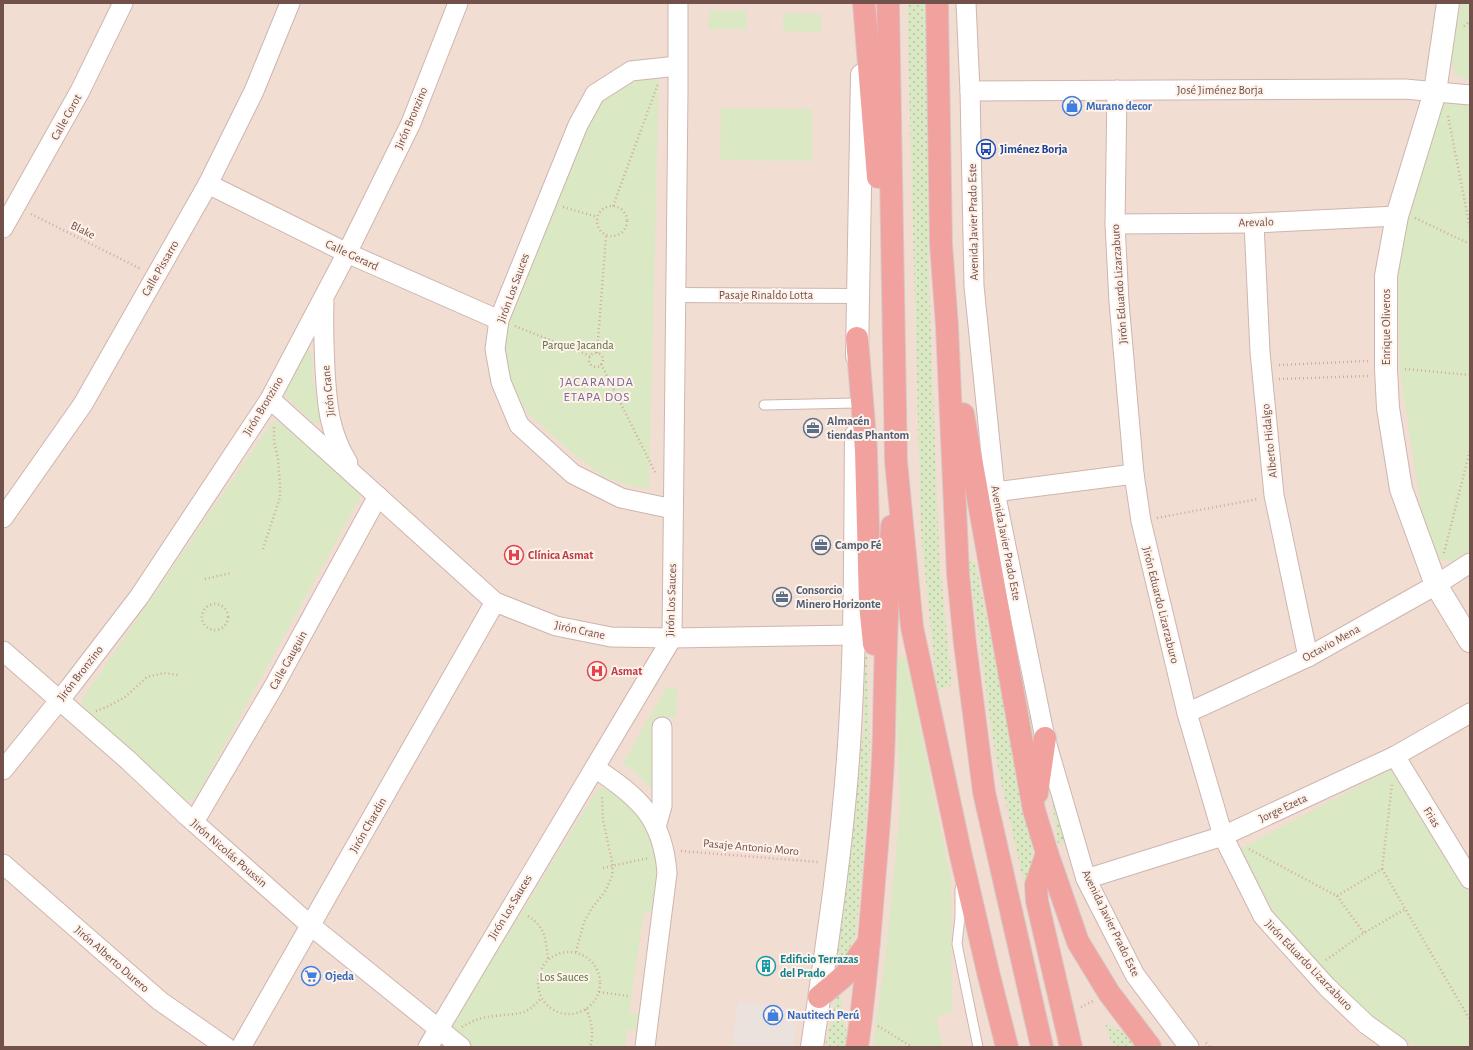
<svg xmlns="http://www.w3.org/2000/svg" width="1473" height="1050" viewBox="0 0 1473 1050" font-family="'Alegreya Sans',sans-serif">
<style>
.residential{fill:#f2ddd3}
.industrial{fill:#ebe2de}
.grass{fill:url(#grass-dots)}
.green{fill:#dae8c4}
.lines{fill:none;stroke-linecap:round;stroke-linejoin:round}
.service-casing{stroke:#ceb5ae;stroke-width:11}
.pedestrian-casing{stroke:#ceb5ae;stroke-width:16}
.minor-casing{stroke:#ceb5ae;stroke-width:21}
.tertiary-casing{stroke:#ceb5ae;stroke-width:24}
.motorway-casing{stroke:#d5cbc9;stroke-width:24}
.path{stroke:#d3a9a1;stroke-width:2.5;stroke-dasharray:1 3;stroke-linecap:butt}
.service{stroke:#fff;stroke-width:9}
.pedestrian{stroke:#fff;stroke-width:14}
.minor{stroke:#fff;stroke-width:19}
.tertiary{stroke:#fff;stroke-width:22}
.motorway{stroke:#f2a29e;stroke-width:22}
.labels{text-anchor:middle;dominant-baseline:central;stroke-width:4;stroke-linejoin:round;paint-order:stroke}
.street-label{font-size:12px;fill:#72514b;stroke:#fef2ea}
.shop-label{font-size:12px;font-weight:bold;fill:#366cbe;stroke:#fef2ea;text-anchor:start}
.transit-label{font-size:12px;font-weight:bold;fill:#164399;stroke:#fef2ea;text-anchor:start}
.park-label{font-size:12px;fill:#5a7241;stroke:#fef2ea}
.service-label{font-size:12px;font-weight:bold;fill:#4e5e75;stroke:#fef2ea;text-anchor:start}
.health-label{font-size:12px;font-weight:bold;fill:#be3a42;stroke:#fef2ea;text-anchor:start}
.culture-label{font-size:12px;font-weight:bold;fill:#0d838f;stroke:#fef2ea;text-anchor:start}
.neighbourhood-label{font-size:13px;letter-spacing:1px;fill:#7c6795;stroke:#fef2ea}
</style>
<defs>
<pattern id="grass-dots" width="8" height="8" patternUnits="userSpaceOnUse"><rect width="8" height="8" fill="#dae8c4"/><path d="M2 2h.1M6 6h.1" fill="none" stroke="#b5bea1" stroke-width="1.8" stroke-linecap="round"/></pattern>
</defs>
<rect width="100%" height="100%" fill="#fbede4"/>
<rect class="residential" x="3" y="3" width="1467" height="1044"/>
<path class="industrial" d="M738 1001 799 1009 793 1047H732Z"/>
<g class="grass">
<path d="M907 3H926L929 282 939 555 952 685 937 690 921 533Z"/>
<path d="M975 561 1033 847 1032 862 1024 884 995 755 969 562Z"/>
<path d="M996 569 1037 732 1032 743Z"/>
<path d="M862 596H865L870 747 864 849 856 935 841 965 835 963 864 725Z"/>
<path d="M1047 766 1065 842 1058 844Z"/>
<path d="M839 987 847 1036 844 1047H825Z"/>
<path d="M1105 1023 1124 1033 1136 1047H1113Z"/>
</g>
<g class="green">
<path d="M1461 3H1470V80L1465 79 1456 75 1451 58Z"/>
<path d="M709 11H747V29H708Z"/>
<path d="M783 13 821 14V32L783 31Z"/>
<path d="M659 71 649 489 631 486 604 477 572 453 527 412 514 391 504 369V329L581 136 604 97 622 81Z"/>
<path d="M1446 102 1470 105V550L1453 561 1442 560 1434 553 1422 515 1400 372 1398 287 1406 212 1438 108Z"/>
<path d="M721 108 812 109V161L720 160Z"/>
<path d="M306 348 309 349 312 354 313 381 320 416V420L318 424 313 422 286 396 284 391Z"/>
<path d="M272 422H277L283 425 355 488 360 495V498L196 797 191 800H185L84 710 81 701Z"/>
<path d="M906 657 951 880 952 1012 936 1017 943 1047H873L887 944 900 810 895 658Z"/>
<path d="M666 688H677L676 717H654L655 793 635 772 623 763Z"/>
<path d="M1391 769 1470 896V1047H1416L1353 1004 1285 929 1238 850Z"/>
<path d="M601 788 607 789 620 797 643 820 650 835 659 866 655 912 644 911 629 1012 640 1014 638 1031 627 1029 625 1047H470C463 1041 451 1036 452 1025L595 793Z"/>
</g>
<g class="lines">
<defs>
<g id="service">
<path d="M764 405 856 403"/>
<path d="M960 889V917L957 944 978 1047"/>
</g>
<path id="pedestrian" d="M675 295 857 296"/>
<g id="minor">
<path d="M966 3 970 91 974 286 995 492 1045 738 1086 879 1135 975 1189 1047"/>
<path d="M1117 90 1115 224 1119 302 1134 474 1141 521 1187 713 1223 836 1263 916 1327 987 1366 1024 1398 1047"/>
<path d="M970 91 1405 89 1470 95"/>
<path d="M208 184 347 253 499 320"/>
<path d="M1254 223 1260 352 1274 495 1308 657"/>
<path d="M1115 224 1254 223 1397 216"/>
<path d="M3 228 80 91 123 3"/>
<path d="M324 302C323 325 324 347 325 369 327 405 329 432 348 463"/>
<path d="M270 399 495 602 556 626 611 637 672 638 854 635"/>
<path d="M995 492 1134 474"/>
<path d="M673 509 621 498 573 474 519 425 501 382 495 349 499 320 578 125 595 94 631 71 677 66"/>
<path d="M3 518 83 404 208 184 254 91 290 3"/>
<path d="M3 651 129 761 187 816 310 925 461 1047"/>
<path d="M1187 713 1308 657 1436 585 1470 563"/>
<path d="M1395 756 1470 879"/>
<path d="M595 768C639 797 663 818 667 873L645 1047"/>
<path d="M3 770 70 687 139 597 270 399 347 253 411 123 458 3"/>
<path d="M194 822 274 686 378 496"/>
<path d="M656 827 662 806V727"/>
<path d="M3 864 160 1001 226 1047"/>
<path d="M1086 879 1223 836 1395 756 1470 713"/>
<path d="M241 1047 495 602"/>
<path d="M428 1047 672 638 678 93V3"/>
</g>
<g id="tertiary">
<path d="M1448 3 1435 92 1397 216 1386 276V369L1388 408 1401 489 1436 585 1470 641"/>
<path d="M857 356 862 75"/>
<path d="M812 1047C826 951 841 855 848 759 856 651 855 543 856 435"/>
</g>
<g id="motorway">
<path d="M864 3 878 177"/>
<path d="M888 3 896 461 912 627 961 856 989 976 1007 1047"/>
<path d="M937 3 941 244 947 326 958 574 965 644 984 792 1042 1047"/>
<path d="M857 338 866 450 870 604 874 644"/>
<path d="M963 414 1034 810 1047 853 1078 942 1109 993 1150 1047"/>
<path d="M1037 793 1045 738"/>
<path d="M1047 853 1036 885 1037 901 1071 1047"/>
<path d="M819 997 845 975 869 942"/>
<path d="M857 1047C866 988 870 929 875 870 879 824 883 777 884 731 885 663 887 595 892 526"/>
</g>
</defs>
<use href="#service" class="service-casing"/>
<use href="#pedestrian" class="pedestrian-casing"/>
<use href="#minor" class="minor-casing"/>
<use href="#tertiary" class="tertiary-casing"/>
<use href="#motorway" class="motorway-casing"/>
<g class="path">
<path d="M1464 26 1470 21"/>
<path d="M1448 116 1470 228"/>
<circle cx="612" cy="221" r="15"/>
<path d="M613 206 658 84"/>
<path d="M563 207 597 217"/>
<path d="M31 214 141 269"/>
<path d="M1415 218 1470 244"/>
<path d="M515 326 590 356"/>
<path d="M597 353 606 236"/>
<circle cx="596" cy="360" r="7"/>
<path d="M601 364 656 474"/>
<path d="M1279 365 1368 361"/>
<path d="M1405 369 1470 375"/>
<path d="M1279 379 1368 376"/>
<path d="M1157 518 1258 499"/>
<path d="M263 549 280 497V486L278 458 274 442V427"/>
<path d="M1444 553 1470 450"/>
<path d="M205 579 231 573"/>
<circle cx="215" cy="617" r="13"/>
<path d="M96 711 107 707 125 697 147 677 164 673 178 675"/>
<path d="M1249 849 1337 896 1382 869 1392 785"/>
<path d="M681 851 819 862"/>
<path d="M603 868 648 858"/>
<path d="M1382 869 1470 1020"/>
<path d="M1337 896 1364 933"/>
<path d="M528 916C547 929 545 939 548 959"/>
<circle cx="569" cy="983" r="31"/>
<path d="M576 952 584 922 592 908 606 890 612 876 613 866 603 820 602 797"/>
<path d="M1326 960 1364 933 1405 909"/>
<path d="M599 992 628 996"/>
<path d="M1081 1007 1093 1001"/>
<path d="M586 1009C592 1022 594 1033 590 1047"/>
<path d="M878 1026 912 1047"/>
<path d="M462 1027C473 1020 483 1017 495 1016 517 1013 526 1017 542 997"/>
<path d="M1206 1043 1210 1047"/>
</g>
<use href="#service" class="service"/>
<use href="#pedestrian" class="pedestrian"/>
<use href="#minor" class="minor"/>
<use href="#tertiary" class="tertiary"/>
<use href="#motorway" class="motorway"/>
</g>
<defs>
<symbol id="shop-ring" viewBox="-11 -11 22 22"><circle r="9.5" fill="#fef2ea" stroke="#3f7fe0" stroke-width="1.5"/><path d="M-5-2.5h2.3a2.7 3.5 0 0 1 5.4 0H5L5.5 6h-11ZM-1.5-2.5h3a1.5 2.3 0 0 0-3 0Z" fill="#3f7fe0"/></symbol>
<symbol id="bus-ring" viewBox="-11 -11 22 22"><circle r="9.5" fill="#fef2ea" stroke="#1a4fb4" stroke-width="1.5"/><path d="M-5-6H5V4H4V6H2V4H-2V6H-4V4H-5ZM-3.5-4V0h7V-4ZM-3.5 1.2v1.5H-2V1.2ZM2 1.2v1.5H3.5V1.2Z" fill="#1a4fb4"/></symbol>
<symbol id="office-ring" viewBox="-11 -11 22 22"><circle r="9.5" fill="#fef2ea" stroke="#5c6f8a" stroke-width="1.5"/><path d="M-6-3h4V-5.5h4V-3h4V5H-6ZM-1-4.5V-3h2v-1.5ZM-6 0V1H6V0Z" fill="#5c6f8a"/></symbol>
<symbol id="hospital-ring" viewBox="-11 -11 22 22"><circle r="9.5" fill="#fef2ea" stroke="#e0444e" stroke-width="1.5"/><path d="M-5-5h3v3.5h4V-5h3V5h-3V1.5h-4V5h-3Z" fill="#e0444e"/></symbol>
<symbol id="building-ring" viewBox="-11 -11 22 22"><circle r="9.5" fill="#fef2ea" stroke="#0f9aa8" stroke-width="1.5"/><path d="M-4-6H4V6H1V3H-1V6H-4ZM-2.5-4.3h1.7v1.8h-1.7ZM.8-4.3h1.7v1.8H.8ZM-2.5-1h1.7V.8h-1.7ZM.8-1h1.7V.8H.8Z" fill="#0f9aa8"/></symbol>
<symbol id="supermarket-ring" viewBox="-11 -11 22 22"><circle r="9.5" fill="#fef2ea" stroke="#3f7fe0" stroke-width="1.5"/><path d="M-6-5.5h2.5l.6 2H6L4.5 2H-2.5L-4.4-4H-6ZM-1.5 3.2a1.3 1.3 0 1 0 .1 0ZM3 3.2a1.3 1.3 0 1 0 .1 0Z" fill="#3f7fe0"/></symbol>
</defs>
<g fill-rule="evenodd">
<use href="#shop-ring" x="1061" y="95" width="22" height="22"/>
<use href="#bus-ring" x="975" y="138" width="22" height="22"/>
<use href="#office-ring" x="802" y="417" width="22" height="22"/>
<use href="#office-ring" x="810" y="534" width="22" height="22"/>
<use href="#hospital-ring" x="503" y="544" width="22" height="22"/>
<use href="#office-ring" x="771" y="586" width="22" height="22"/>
<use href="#hospital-ring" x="586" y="660" width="22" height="22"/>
<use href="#building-ring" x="755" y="955" width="22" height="22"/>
<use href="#supermarket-ring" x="300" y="965" width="22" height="22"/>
<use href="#shop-ring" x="762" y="1004" width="22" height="22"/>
</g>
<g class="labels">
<g class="street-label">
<text x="1220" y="90">José Jiménez Borja</text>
<text transform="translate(66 117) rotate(-61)">Calle Corot</text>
<text transform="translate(411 118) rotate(-67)">Jirón Bronzino</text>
<text transform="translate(973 222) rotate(-91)">Avenida Javier Prado Este</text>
<text transform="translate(1256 222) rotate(-2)">Arevalo</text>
<text transform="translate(83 230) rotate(26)">Blake</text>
<text transform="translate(352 255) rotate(25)">Calle Gerard</text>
<text transform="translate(160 268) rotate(-60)">Calle Pissarro</text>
<text transform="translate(1119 284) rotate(-94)">Jirón Eduardo Lizarzaburo</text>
<text transform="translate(513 288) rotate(-70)">Jirón Los Sauces</text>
<text x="766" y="295">Pasaje Rinaldo Lotta</text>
<text transform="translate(1386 327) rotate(-90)">Enrique Oliveros</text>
<text transform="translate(328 391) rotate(-96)">Jirón Crane</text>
<text transform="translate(263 406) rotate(-59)">Jirón Bronzino</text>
<text transform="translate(1269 441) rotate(-96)">Alberto Hidalgo</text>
<text transform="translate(1006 543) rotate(79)">Avenida Javier Prado Este</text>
<text transform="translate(671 600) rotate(-88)">Jirón Los Sauces</text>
<text transform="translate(1161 605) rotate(76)">Jirón Eduardo Lizarzaburo</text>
<text transform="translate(580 630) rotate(12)">Jirón Crane</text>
<text transform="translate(1331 643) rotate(-29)">Octavio Mena</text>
<text transform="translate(288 660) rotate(-61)">Calle Gauguin</text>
<text transform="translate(80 673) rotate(-52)">Jirón Bronzino</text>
<text transform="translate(1283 808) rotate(-25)">Jorge Ezeta</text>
<text transform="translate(1432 817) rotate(58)">Frias</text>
<text transform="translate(368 825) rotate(-60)">Jirón Chardin</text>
<text transform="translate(751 847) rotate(5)">Pasaje Antonio Moro</text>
<text transform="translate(229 853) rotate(41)">Jirón Nicolás Poussin</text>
<text transform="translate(510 907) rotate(-59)">Jirón Los Sauces</text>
<text transform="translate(1111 923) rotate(64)">Avenida Javier Prado Este</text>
<text transform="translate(112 959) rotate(41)">Jirón Alberto Durero</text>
<text transform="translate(1309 965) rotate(46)">Jirón Eduardo Lizarzaburo</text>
</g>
<g class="shop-label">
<text x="1086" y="106">Murano decor</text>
<text x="325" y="976">Ojeda</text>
<text x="787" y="1015">Nautitech Perú</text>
</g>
<g class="transit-label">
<text x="1000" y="149">Jiménez Borja</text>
</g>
<g class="park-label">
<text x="578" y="345">Parque Jacanda</text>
<text x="564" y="977">Los Sauces</text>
</g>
<g class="service-label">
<text x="827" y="421">Almacén<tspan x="827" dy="14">tiendas Phantom</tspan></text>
<text x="835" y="545">Campo Fé</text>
<text x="796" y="590">Consorcio<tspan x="796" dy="14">Minero Horizonte</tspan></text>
</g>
<g class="health-label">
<text x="528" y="555">Clínica Asmat</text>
<text x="611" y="671">Asmat</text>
</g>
<g class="culture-label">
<text x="780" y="959">Edificio Terrazas<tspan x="780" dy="14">del Prado</tspan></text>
</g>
<g class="neighbourhood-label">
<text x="597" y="382">JACARANDA<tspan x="597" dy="15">ETAPA DOS</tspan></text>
</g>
</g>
<rect width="1473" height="1050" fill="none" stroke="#72514b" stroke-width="8"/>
</svg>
